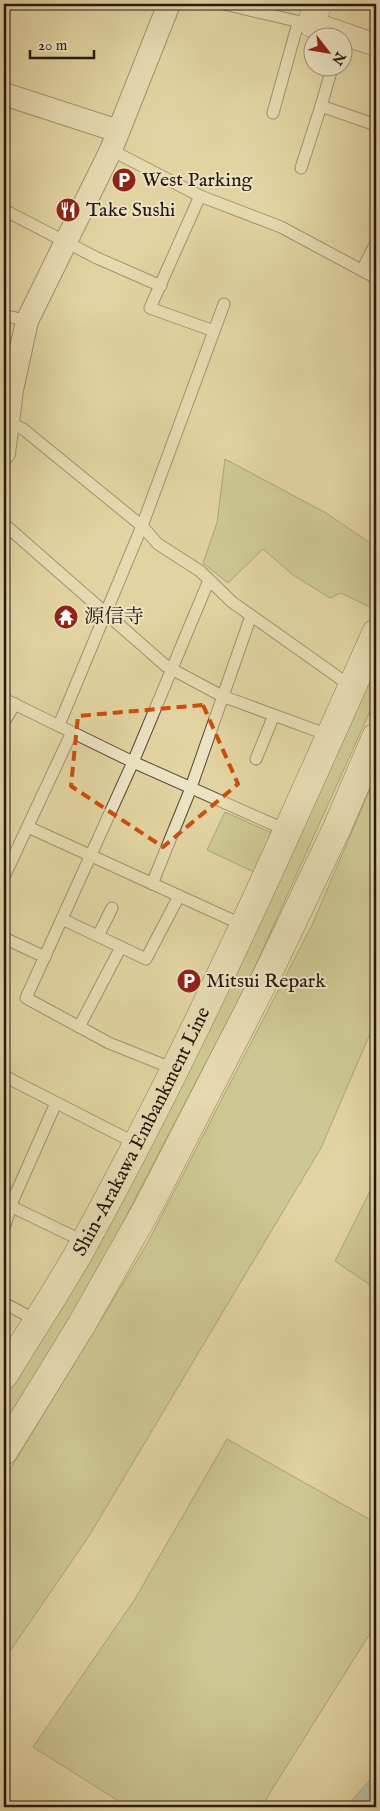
<svg xmlns="http://www.w3.org/2000/svg" width="380" height="1811" viewBox="0 0 380 1811" font-family="'IM FELL English','Noto Serif JP',serif">
<style>
.green{fill:#b6bc83;stroke:#6e6a4a}
.water{fill:#95b7ac;stroke:#69776e}
.lines{fill:none;stroke-linecap:round;stroke-linejoin:round}
.service-casing{stroke:#564635;stroke-width:13}
.minor-casing{stroke:#564635;stroke-width:24}
.tertiary-casing{stroke:#564635;stroke-width:29}
.secondary-casing{stroke:#271711;stroke-width:29}
.service{stroke:#ece3c3;stroke-width:11}
.minor{stroke:#ece3c3;stroke-width:22}
.tertiary{stroke:#ece3c3;stroke-width:28}
.secondary{stroke:#ece3c3;stroke-width:28}
.marked{fill:none;stroke:#cb4f0d;stroke-width:4;stroke-dasharray:10 6;stroke-linejoin:round}
.labels{text-anchor:middle;dominant-baseline:central;stroke-width:4;stroke-linejoin:round;paint-order:stroke}
.poi-label{font-size:20px;fill:#271711;stroke:#ece3c3;text-anchor:start}
.street-label{font-size:20px;fill:#271711;stroke:#ece3c3}
</style>
<rect width="100%" height="100%" fill="#e2d4a2"/>
<filter id="stains"><feTurbulence type="fractalNoise" baseFrequency=".004" numOctaves="4"/><feColorMatrix values="0 0 0 0 .2 0 0 0 0 .09 0 0 0 0 .02 0 0 0 .5 -.17"/></filter>
<radialGradient id="worn" r=".72"><stop offset=".6" stop-color="#630" stop-opacity="0"/><stop offset="1" stop-color="#630" stop-opacity=".3"/></radialGradient>
<g class="green">
<path d="M225 459 326 513 376 547V596L370 607 341 593 330 598 293 575 263 549 228 583 203 563 217 523Z"/>
<path d="M376 656V698L249 980 86 1293 4 1426V1396L61 1302Z"/>
<path d="M376 775V1020L321 1148 89 1536 4 1660V1479L147 1244 312 925Z"/>
<path d="M225 812 274 834 256 873 207 850Z"/>
<path d="M376 1179V1289L335 1261Z"/>
<path d="M227 1439 376 1523V1624L261 1807H128L33 1747 135 1599Z"/>
</g>
<path class="water" d="M376 1773V1807H346Z"/>
<g class="lines">
<defs>
<g id="service">
<path d="M224 4 305 23"/>
<path d="M332 68 321 106 376 125"/>
<path d="M273 113 298 23"/>
<path d="M111 150 200 196 281 227 376 278"/>
<path d="M301 168 321 106"/>
<path d="M200 196 150 308 214 331"/>
<path d="M4 210 97 258 161 286"/>
<path d="M362 270 376 243"/>
<path d="M4 315 27 321"/>
<path d="M9 422 23 429 142 526 158 544 200 571 232 602 352 687"/>
<path d="M4 524 166 666 222 696 331 736"/>
<path d="M4 699 133 762 288 831"/>
<path d="M4 722 15 704"/>
<path d="M59 725 142 526 224 304"/>
<path d="M256 759 274 715"/>
<path d="M28 827 245 926"/>
<path d="M4 877 72 732"/>
<path d="M152 884 189 793 251 616"/>
<path d="M62 919 146 959 179 896"/>
<path d="M98 936 112 908"/>
<path d="M4 938 45 957"/>
<path d="M79 1027 121 947"/>
<path d="M174 1069 109 1043 26 998 133 762 209 580"/>
<path d="M4 1076 137 1144"/>
<path d="M4 1203 85 1242"/>
<path d="M4 1228 13 1200 56 1103"/>
<path d="M4 1303 37 1321"/>
</g>
<g id="minor">
<path d="M312 23 376 45"/>
<path d="M4 94 118 131"/>
<path d="M4 453 12 390 27 321 111 150 169 4"/>
</g>
<path id="tertiary" d="M312 23 317 4"/>
<g id="secondary">
<path id="s1" d="M4 1375C31 1330 61 1286 86 1240 194 1043 285 838 376 633"/>
<path d="M4 1451 82 1324 148 1207 269 971 336 830 376 737"/>
</g>
</defs>
<use href="#service" class="service-casing"/>
<use href="#minor" class="minor-casing"/>
<use href="#tertiary" class="tertiary-casing"/>
<use href="#secondary" class="secondary-casing"/>
<use href="#service" class="service"/>
<use href="#minor" class="minor"/>
<use href="#tertiary" class="tertiary"/>
<use href="#secondary" class="secondary"/>
</g>
<path d="M0 0H380V1811H0ZM203 705 238 784 163 847 71 786 78 716Z" fill="#e2d4a2" fill-opacity=".55" fill-rule="evenodd"/>
<path class="marked" d="M203 705 238 784 163 847 71 786 78 716Z"/>
<defs>
<symbol id="parking-disc" viewBox="-11 -11 22 22"><circle r="9.5" fill="#8f2418" stroke="#ece3c3"/><path d="M-3.5-5.5H1a3.5 3.5 0 0 1 0 7H-1V5.5H-3.5ZM-1-3.4V-.6H.8a1.4 1.4 0 0 0 0-2.8Z" fill="#fff"/></symbol>
<symbol id="restaurant-disc" viewBox="-11 -11 22 22"><circle r="9.5" fill="#8f2418" stroke="#ece3c3"/><path d="M-5-6h1v4h1v-4h1v4h1v-4h1v5L-1.5 .5V6h-2V.5L-5-1ZM5-6V6H3V1.5H1.5Q1.5-4 5-6Z" fill="#fff"/></symbol>
<symbol id="temple-disc" viewBox="-11 -11 22 22"><circle r="9.5" fill="#8f2418" stroke="#ece3c3"/><path d="M0-6L5-2H3V0L6.5 2.5H4V6H1.5V3h-3V6H-4V2.5H-6.5L-3 0V-2H-5Z" fill="#fff"/></symbol>
</defs>
<g fill-rule="evenodd">
<use href="#parking-disc" x="110" y="166" width="28" height="28"/>
<use href="#restaurant-disc" x="54" y="196" width="28" height="28"/>
<use href="#temple-disc" x="52" y="603" width="28" height="28"/>
<use href="#parking-disc" x="175" y="967" width="28" height="28"/>
</g>
<g class="labels">
<g class="poi-label">
<text x="142" y="180">West Parking</text>
<text x="86" y="210">Take Sushi</text>
<text x="84" y="617">源信寺</text>
<text x="206" y="981">Mitsui Repark</text>
</g>
<g class="street-label">
<text stroke="none"><textPath href="#s1" startOffset="280">Shin-Arakawa Embankment Line</textPath></text>
</g>
</g>
<rect width="380" height="1811" fill="none" stroke="#e2d4a2" stroke-width="20"/>
<rect x="5" y="5" width="370" height="1801" fill="none" stroke="#271711" stroke-width="2.5"/>
<rect x="10" y="10" width="360" height="1791" fill="none" stroke="#271711"/>
<g transform="translate(328 52) rotate(121)"><circle r="24" fill="#ece3c3" stroke="#9d917c"/>
<path d="M0-4L9 19L0 12L-9 19Z" fill="#8f2418"/>
<text y="-8" font-size="14" font-weight="bold" text-anchor="middle" fill="#271711">N</text>
</g>
<path d="M30 50v8h64v-8" fill="none" stroke="#271711" stroke-width="2.5"/>
<text x="38" y="50" font-size="15" fill="#271711" stroke="#ece3c3" stroke-width="4" paint-order="stroke">20 m</text>
<rect width="100%" height="100%" filter="url(#stains)"/>
<rect width="100%" height="100%" fill="url(#worn)"/>
</svg>
